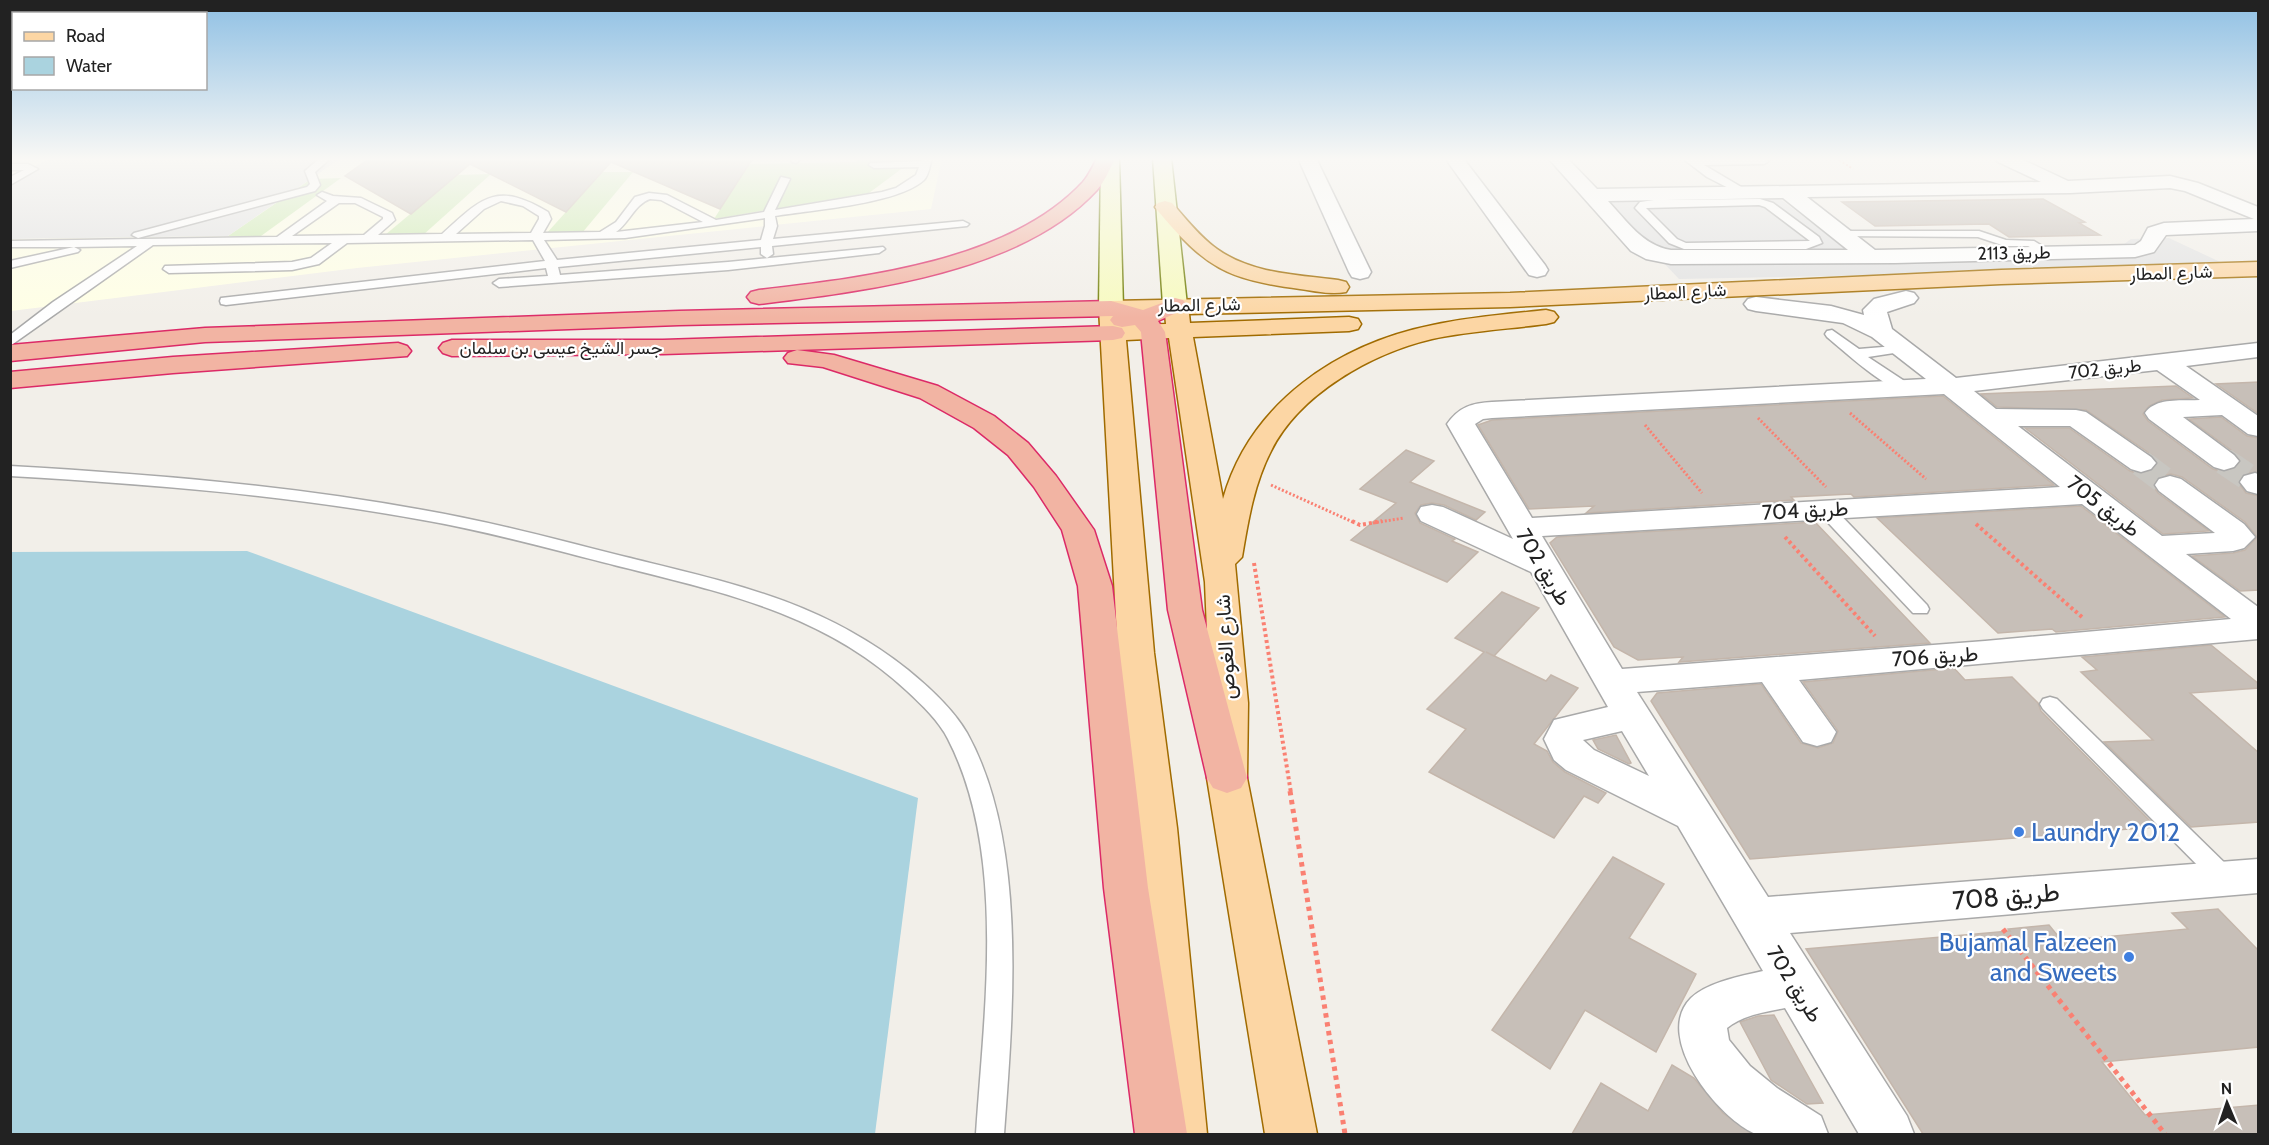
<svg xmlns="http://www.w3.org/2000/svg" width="2269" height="1145" viewBox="0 0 2269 1145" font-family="Cabin,Vazirmatn,sans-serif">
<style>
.education{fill:#ffffe5}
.grass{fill:#cdebb0}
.parking{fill:#e2e2e2}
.water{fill:#aad3df}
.building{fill:#c7bfb8;stroke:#c4b6ab;stroke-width:1.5}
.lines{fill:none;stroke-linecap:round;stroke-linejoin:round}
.minor-tunnel{stroke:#c8c6c1;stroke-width:27;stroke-dasharray:27 14;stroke-linecap:butt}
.service-casing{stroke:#a9a9a9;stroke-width:3}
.minor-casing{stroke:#a9a9a9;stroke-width:3}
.secondary-casing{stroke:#707d05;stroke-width:3}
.primary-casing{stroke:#a06b00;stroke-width:3}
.trunk-casing{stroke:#dc2a67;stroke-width:3}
.path-far3{stroke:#fa8072;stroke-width:2;stroke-dasharray:2 2;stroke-linecap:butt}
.path-far2{stroke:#fa8072;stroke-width:3;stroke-dasharray:2 2;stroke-linecap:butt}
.path-far1{stroke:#fa8072;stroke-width:4;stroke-dasharray:3 3;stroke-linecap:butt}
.path{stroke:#fa8072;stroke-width:5;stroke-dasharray:4.5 4.5;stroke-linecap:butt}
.service{fill:#fff;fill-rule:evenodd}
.minor{fill:#fff;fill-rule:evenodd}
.secondary{fill:#f7fabf;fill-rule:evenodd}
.primary{fill:#fcd6a4;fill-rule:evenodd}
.trunk{fill:#f2b4a3;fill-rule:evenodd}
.shop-dot{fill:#3f7fe0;stroke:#fff;stroke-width:2}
.labels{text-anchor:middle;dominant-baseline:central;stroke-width:4.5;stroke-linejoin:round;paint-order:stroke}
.far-street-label{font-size:18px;fill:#222;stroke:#fff}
.street-label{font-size:21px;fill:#222;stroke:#fff}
.near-shop-label{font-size:26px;fill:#366cbe;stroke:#fff;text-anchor:start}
.near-street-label{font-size:26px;fill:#222;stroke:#fff}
</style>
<rect width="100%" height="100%" fill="#f2efe9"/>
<path class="education" d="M10 158H942L931 209 357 268 11 311Z"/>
<g class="grass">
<path d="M858 158H916L869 193 714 219 749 164 856 162Z"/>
<path d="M602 172H633L582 233 546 234Z"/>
<path d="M491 174 423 235H385L457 175Z"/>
<path d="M341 178 261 236H228L311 179Z"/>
</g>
<g class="parking">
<path d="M51 158H341L228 236 11 239 10 178Z"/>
<path d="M1779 198 1850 252 2120 247 2131 239 2169 238 2233 268 1679 279 1604 200Z"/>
</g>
<path class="water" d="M247 551 918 798 875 1134H11V552Z"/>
<g class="building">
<path d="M370 158H753L720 209 611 162 566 212 470 164 411 214 345 176Z"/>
<path d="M2043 199 2085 222 2079 223 2100 235 2009 237 1989 224 1875 226 1842 202Z"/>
<path d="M2259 382V414L2216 384Z"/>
<path d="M2176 386 2193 398 2162 400 2149 406 2143 414 2148 421 2213 469 2225 472 2236 468 2241 461 2235 453 2189 419 2221 417 2247 436 2259 438V472L2243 474 2238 482 2246 493 2259 496V590L2240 591 2192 556 2233 553 2245 550 2257 537 2245 522 2182 477 2171 474 2158 477 2153 486 2158 493 2209 531 2163 534 2025 428H2069L2130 471 2140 474 2152 471 2158 464 2152 455 2086 410 1997 407 1981 394Z"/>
<path d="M1943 396 2054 485 1854 497 1851 494 1791 497 1794 500 1586 513 1594 506 1529 509 1478 425 1492 420Z"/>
<path d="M1406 450 1434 461 1410 482 1485 512 1476 520 1444 505 1432 503 1421 505 1415 513 1420 523 1455 539 1452 541 1478 552 1447 582 1351 540 1396 503 1360 489Z"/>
<path d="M2081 506 2225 617 2056 632 2052 629 1998 633 1877 518Z"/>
<path d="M1815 522 1930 643 1679 662 1683 657 1638 660 1614 647 1550 543 1557 537Z"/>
<path d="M1502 592 1539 608 1494 656 1486 652 1546 681 1551 675 1578 688 1534 744 1547 751 1553 762 1565 772 1606 793 1598 803 1584 796 1554 838 1429 772 1466 729 1427 709 1484 652 1455 638Z"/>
<path d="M2211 645 2259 684V688L2190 693 2259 753V822L2191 827 2104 742 2153 740 2081 672 2097 670 2082 657Z"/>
<path d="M1954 668 1965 680 2012 677 2038 703 2041 711 2156 827 1750 859 1651 701 1657 693 1761 684 1801 743 1818 748 1833 743 1838 731 1803 682Z"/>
<path d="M1616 735 1631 763 1629 764 1598 749 1593 740Z"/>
<path d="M1613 857 1664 884 1629 938 1696 974 1656 1052 1585 1010 1550 1069 1492 1030Z"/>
<path d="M2218 909 2259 951V1047L2102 1062 2145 1115 2259 1105V1134H1923L1806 949 2010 931 2008 929 2049 925 2062 941 2188 929 2172 913Z"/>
<path d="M1774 1015 1823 1103 1807 1104 1771 1080 1740 1022 1758 1016Z"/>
<path d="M1672 1065 1694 1078 1723 1113 1752 1134H1572L1601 1083 1648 1111Z"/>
</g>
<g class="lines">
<g class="minor-tunnel">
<path d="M2224 461 2255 482"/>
<path d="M2141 463 2170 485"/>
</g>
<defs>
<g id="service">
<path d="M320 158H331L315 172 320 185 315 191 138 238 132 235 134 233 307 187 310 184 305 171Z"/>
<path d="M792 158H802L796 163 792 162Z"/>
<path d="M922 158H932C930 164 929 175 924 180 898 204 812 210 775 216L777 226 773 239 963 221 969 224 967 226 772 246 773 254 767 258 761 254V247L558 267 560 275 728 262 883 247 885 249 879 253 728 270 499 287 493 283 499 279 548 276 546 268 226 305 221 304 220 301 221 298 545 261 533 240 347 243 319 264 292 270 169 273 163 269 165 266 292 262 311 258 332 243 153 245 10 346V335L53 302 137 246 74 247 80 250 78 252 10 268V261L74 247H10V241L277 237 327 201 317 195 322 192 333 196 361 198 392 213 395 220 378 235 442 234C482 198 496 181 548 212L551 219 543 233 600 232 616 222 635 197 649 193 667 195 716 220 764 212 781 177 790 179 775 210 882 192 896 188 916 175 919 167 874 168 869 165 870 163 921 161ZM650 199 661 200 703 222 616 232C629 223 635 204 650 199ZM501 201 523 206 539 216V219L531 233 456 234 484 209ZM339 203H355L383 217V219L364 235 292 236ZM765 218V226L761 240 557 260 544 240 625 238Z"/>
<path d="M1686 158H1764L1769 161 1764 164 1704 165 1748 191 1749 193 1744 196 1707 177 1686 161Z"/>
<path d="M10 164H28L38 169 10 185V177L24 170H10Z"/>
<path d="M1760 199 1773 203 1819 237 1822 243 1806 249H1684L1669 243 1635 208 1640 202 1654 200ZM1759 205 1765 207 1810 241 1686 243 1677 239 1646 208Z"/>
<path d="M1843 231H1979L2006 240 2034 241 2052 252 2046 256 2028 246H2005L1978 237 1839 236 1837 234Z"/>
<path d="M1832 330 1859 349 1907 345 1909 348 1907 351 1868 357 1912 386 1914 389 1912 392C1893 397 1843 350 1827 337L1825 334 1827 331Z"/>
<path d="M10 466C148 474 287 485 423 510 492 522 558 540 626 557 731 583 821 601 908 670 930 688 953 709 967 733 1028 843 1013 1012 1004 1134H976C984 1010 1007 854 948 739 939 721 922 705 907 691 824 613 721 592 614 565 550 549 487 531 423 520 287 495 148 484 10 476Z"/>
<path d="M1824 503 1830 504 1927 605 1929 609 1927 613H1913L1818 512 1816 508Z"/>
<path d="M2050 697 2057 699 2233 871 2237 878 2233 885 2225 888 2217 885 2043 709 2040 704 2043 699Z"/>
</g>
<g id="minor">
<path d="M1298 158H1316L1371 272 1368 277 1360 279 1352 277 1349 272Z"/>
<path d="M1445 158H1463L1545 265 1548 270 1545 275 1537 277 1529 275Z"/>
<path d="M1548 158H1567L1597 189 2041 182 1998 162 1995 158H2019L2068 181 2170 176 2198 183 2258 207V231L2166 235 2154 252 2135 257 1895 263 1671 264 1646 259 1631 251ZM2170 188 2185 191 2254 219 2164 223 2148 228 2141 241 2135 245 1875 250 1807 197 2070 193ZM1783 198 1848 250H1671C1643 246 1626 220 1608 201Z"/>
<path d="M1906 291 1914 293 1918 298 1914 303 1887 312 1892 329 1956 378 2258 343V357L2186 366 2258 416V436L2248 434 2222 415 2183 417 2234 455 2239 461 2234 467 2224 470 2214 467 2149 419 2145 413C2156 397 2182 401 2200 400L2157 370 1974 391 1996 409 2076 410 2086 412 2151 457 2156 463 2151 469 2141 472 2131 469 2070 426H2018L2162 536 2215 533 2159 491 2155 485 2159 479 2170 476 2181 479 2244 524 2255 537 2244 548 2233 551 2186 554 2258 607V639L1799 680 1836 732 1831 742 1817 746 1803 742 1762 682 1637 692 1768 897 2258 859V893L1790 933 1907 1116 1914 1134H1859L1785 1008C1765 1012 1743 1015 1727 1028L1729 1040 1750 1066 1777 1088 1821 1116 1828 1134C1817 1135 1765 1137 1756 1134 1719 1119 1652 1037 1691 998 1708 982 1741 976 1763 971L1678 826 1566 770 1554 760 1544 739 1554 720 1608 707 1531 572 1421 521 1417 514 1421 507 1432 505 1443 507 1513 539 1447 424C1459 407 1472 403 1492 402L1926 379 1872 337 1843 323 1756 311 1748 309 1744 304 1748 299 1756 297 1831 306 1864 315 1863 310 1874 299ZM1944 394 2060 487 1532 518 1475 424 1483 419 1492 418ZM2082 504 2231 619 1985 641 1622 669 1542 536ZM1622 731 1649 776 1594 750 1583 740Z"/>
<path d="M2255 473 2258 474V494L2247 491 2240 482 2244 476Z"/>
</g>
<g id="secondary">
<path d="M1101 158H1119L1123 308 1119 313 1111 315 1103 313 1099 308Z"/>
<path d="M1153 158H1171L1187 305 1183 310 1175 312 1167 310 1163 305Z"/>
</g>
<g id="primary">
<path d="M1165 201 1172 203C1186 219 1200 237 1217 249 1252 274 1298 275 1338 280L1346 282 1349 287 1346 292C1331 295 1315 291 1300 289 1226 279 1206 268 1158 211L1155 207 1158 203Z"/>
<path d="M2258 262V276L2001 284 1510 307 1189 314 1190 323 1349 317 1358 319 1361 324 1358 329 1349 331 1193 337 1223 499C1250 403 1338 344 1433 325 1470 317 1508 314 1546 310L1554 312 1558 317 1554 322 1546 324C1508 329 1469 331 1432 339 1372 353 1299 394 1271 451 1254 484 1248 521 1242 557L1235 564 1248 703 1247 778 1317 1134H1265L1207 778 1210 703 1205 582 1169 338 1126 340 1154 653 1177 828 1207 1134H1155L1135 828 1118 653 1099 308 1103 303 1111 301 1510 293 2001 270ZM1165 314 1166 324 1124 325 1123 315Z"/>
</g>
<g id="trunk">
<path d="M1097 158H1115C1110 169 1105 181 1097 190 1021 273 865 291 759 304L751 302 747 297 751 292 759 290C862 278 1009 262 1083 182 1089 175 1093 166 1097 158Z"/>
<path d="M1175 298 1183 300 1187 305 1183 310 1158 321 1165 332 1202 610 1247 778 1241 788 1227 793 1213 788 1207 778 1168 610 1141 332 1135 325 1122 327 1114 325 1110 320 1113 316 679 325 205 342 10 361V345L205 328 679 311 1111 301 1143 310Z"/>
<path d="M1113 326 1122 328 1125 333 1122 338 1113 340 663 354 452 356 443 353 439 348 443 343 452 340H663Z"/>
<path d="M398 343 407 346 411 351 407 356 173 373 10 388V372L173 357Z"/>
<path d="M797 350 834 355 938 386 994 416 1028 443 1056 476 1094 530 1112 586 1148 888 1187 1134H1135L1104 888 1078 586 1062 530 1034 487 1008 455 974 428 920 398 823 367 788 363 784 358 788 353Z"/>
</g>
</defs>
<use href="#service" class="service-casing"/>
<use href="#minor" class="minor-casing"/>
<use href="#secondary" class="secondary-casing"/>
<use href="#primary" class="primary-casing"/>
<use href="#trunk" class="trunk-casing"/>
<path class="path-far3" d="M1836 158 1853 169"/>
<g class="path-far2">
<path d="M1850 413 1926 479"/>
<path d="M1758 418 1826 487"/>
<path d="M1645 425 1702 493"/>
<path d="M1271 485 1355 523"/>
<path d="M1373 523 1404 518"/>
</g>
<g class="path-far1">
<path d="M1352 521 1360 525 1382 521"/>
<path d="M1976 524 2083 618"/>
<path d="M1785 537 1875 636"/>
<path d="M1254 563 1291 793"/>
</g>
<g class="path">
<path d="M1290 791 1345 1134"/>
<path d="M2003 929 2165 1134"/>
</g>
<use href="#service" class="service"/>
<use href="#minor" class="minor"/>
<use href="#secondary" class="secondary"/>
<use href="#primary" class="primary"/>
<use href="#trunk" class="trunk"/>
</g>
<linearGradient id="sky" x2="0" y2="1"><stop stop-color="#8fc0e4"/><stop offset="0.5" stop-color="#f9f8f5"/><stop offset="1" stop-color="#f9f8f5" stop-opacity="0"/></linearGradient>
<rect width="2269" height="318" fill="url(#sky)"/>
<g class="shop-dot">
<circle cx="2019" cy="832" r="6"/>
<circle cx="2129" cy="957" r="6"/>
</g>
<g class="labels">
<g class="far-street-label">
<text transform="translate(2014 253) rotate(-1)">طريق 2113</text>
<text transform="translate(2171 273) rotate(-2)">شارع المطار</text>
<text transform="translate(1685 292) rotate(-3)">شارع المطار</text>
<text transform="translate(1199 305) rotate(-1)">شارع المطار</text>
<text x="561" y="348">جسر الشيخ عيسى بن سلمان</text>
<text transform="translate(2105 369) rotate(-6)">طريق 702</text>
</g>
<g class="street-label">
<text transform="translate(2104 506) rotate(38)">طريق 705</text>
<text transform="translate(1805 510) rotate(-3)">طريق 704</text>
<text transform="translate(1544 567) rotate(59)">طريق 702</text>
<text transform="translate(1225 647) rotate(-93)">شارع الغوص</text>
<text transform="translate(1935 656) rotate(-4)">طريق 706</text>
<text transform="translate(1795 984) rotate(58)">طريق 702</text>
</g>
<g class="near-shop-label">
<text x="2031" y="832">Laundry 2012</text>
<text x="2117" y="942" text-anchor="end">Bujamal Falzeen<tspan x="2117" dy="30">and Sweets</tspan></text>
</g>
<g class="near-street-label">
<text transform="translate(2006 896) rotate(-5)">طريق 708</text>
</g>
</g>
<rect width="2269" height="1145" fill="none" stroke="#222222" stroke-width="24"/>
<rect x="12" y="12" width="195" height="78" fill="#ffffff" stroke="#a7a7a7" stroke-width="1.5"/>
<rect x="24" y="32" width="30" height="9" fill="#fcd6a4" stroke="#a7a7a7" stroke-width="1.5"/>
<text x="66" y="42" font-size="18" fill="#222222">Road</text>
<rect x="24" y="57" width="30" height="18" fill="#aad3df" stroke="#a7a7a7" stroke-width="1.5"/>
<text x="66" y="72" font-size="18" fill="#222222">Water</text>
<g transform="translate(2227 1103) rotate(358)" stroke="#ffffff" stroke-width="4.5" paint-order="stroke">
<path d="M0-4.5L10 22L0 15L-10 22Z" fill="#222222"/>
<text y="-9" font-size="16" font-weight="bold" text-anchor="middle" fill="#222222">N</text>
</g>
</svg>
